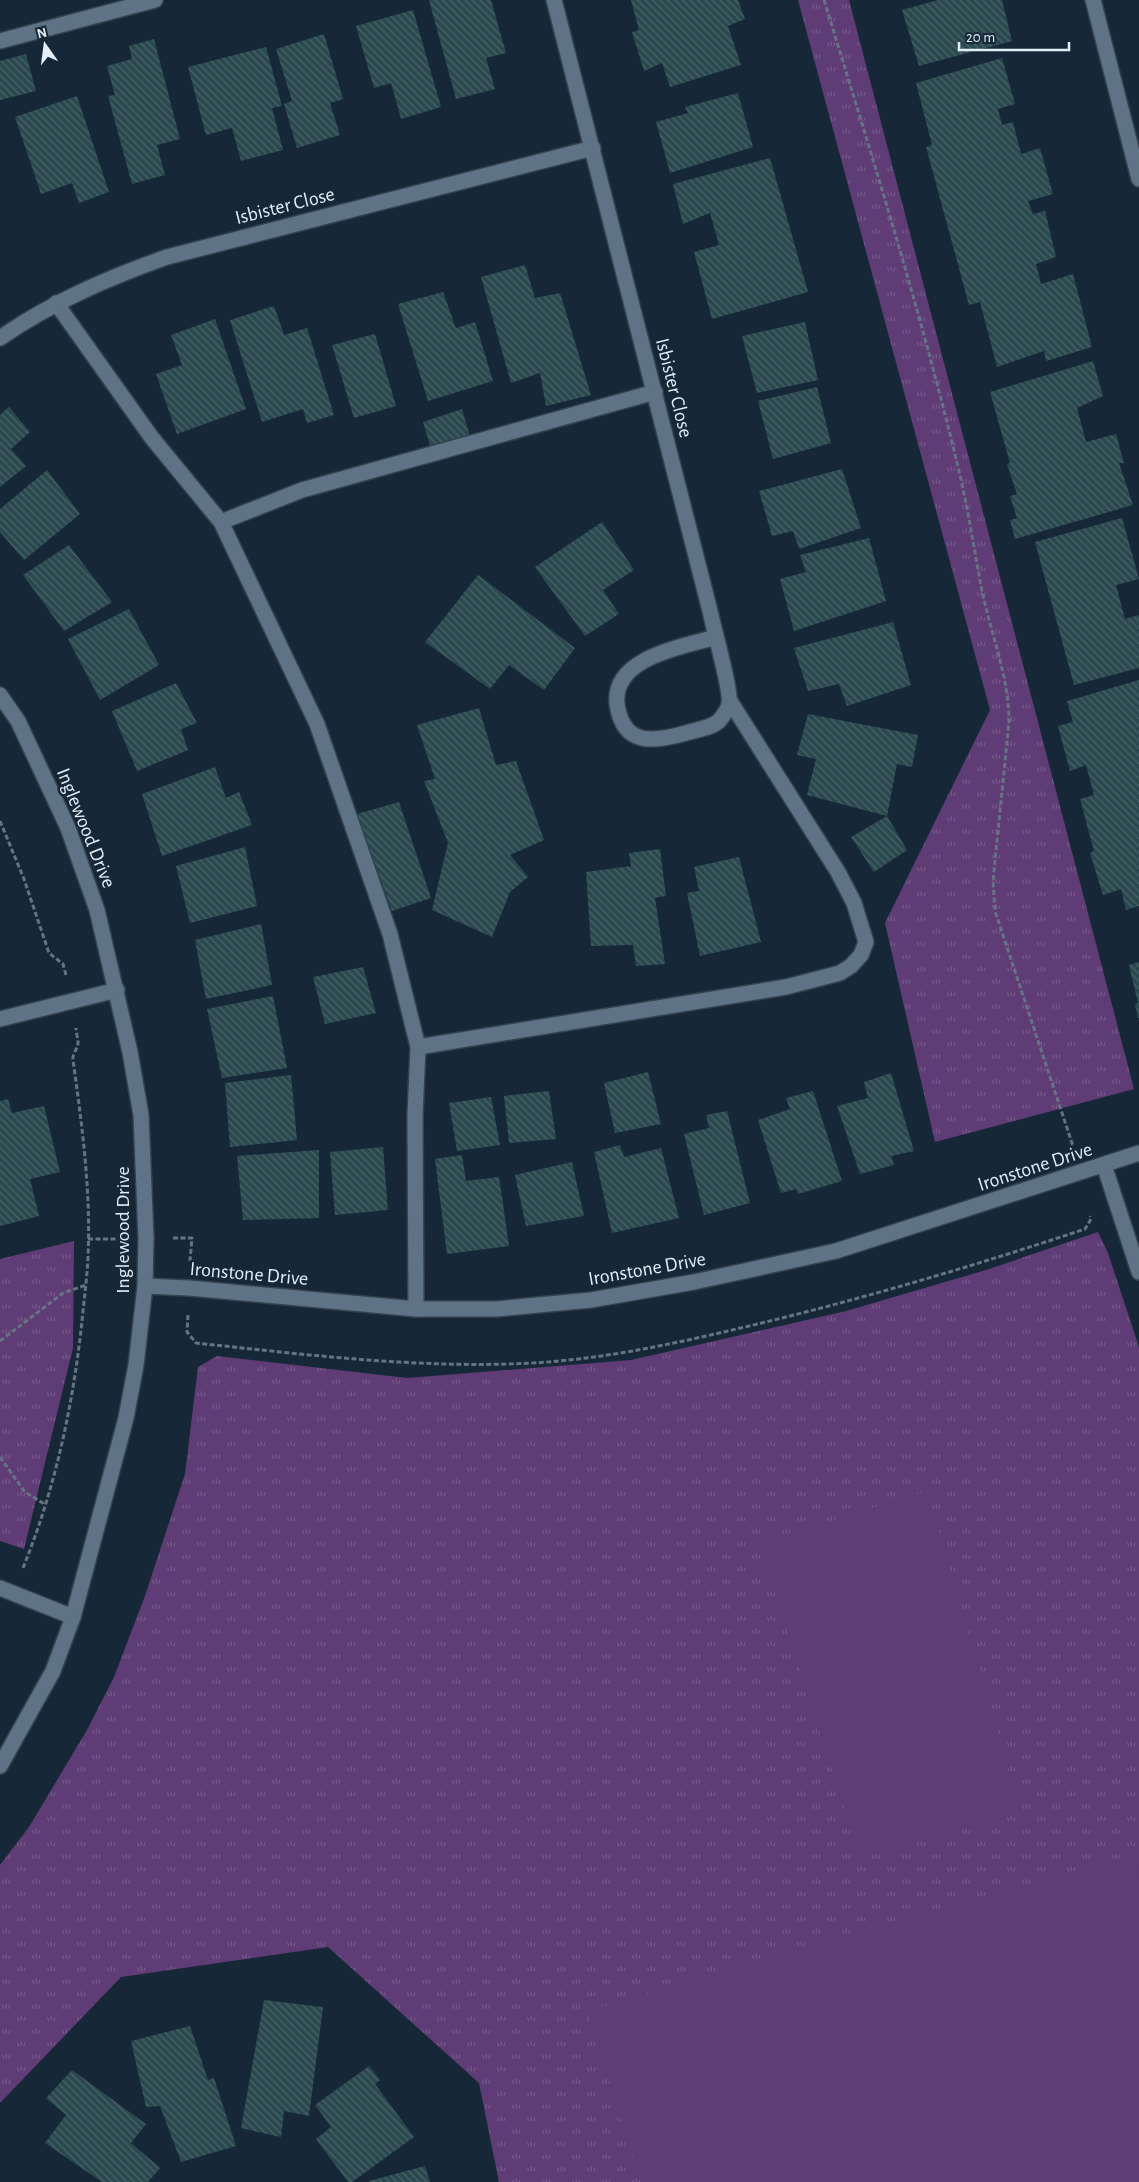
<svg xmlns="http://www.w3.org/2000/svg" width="1139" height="2182" viewBox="0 0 1139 2182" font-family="'Alegreya Sans',sans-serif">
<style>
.grass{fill:url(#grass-tufts)}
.garden{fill:#5f3c75}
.building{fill:url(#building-back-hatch)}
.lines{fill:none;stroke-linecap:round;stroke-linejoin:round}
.minor-casing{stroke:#33424f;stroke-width:18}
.path{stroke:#647482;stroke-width:3;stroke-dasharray:5 2.5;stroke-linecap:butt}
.minor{stroke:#5e7385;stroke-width:15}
.labels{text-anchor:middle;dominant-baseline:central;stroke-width:5;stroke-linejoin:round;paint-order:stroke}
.street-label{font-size:20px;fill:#e2eef8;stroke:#162838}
</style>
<defs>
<pattern id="grass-tufts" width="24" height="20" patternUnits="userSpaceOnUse" patternTransform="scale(1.25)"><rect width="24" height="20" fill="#5f3c75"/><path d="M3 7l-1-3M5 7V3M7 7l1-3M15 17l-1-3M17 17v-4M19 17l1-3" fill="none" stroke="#765889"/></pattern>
<pattern id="building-back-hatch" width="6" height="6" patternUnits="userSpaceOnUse" patternTransform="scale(1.25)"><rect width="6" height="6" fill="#2a494f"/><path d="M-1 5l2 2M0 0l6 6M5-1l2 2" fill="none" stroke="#496469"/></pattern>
</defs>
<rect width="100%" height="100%" fill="#162838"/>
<g class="grass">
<path d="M798 0H849L1134 1089 935 1142 885 923 990 710Z"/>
<path d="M1098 1232 1108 1253 1139 1347V2182H499L479 2083 328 1947 121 1977 0 2103V1865L29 1827 87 1730 114 1677 145 1596 185 1474 198 1367 217 1356 407 1378 631 1360 846 1311 986 1270Z"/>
<path d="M74 1241 73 1348 24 1549 0 1541V1259Z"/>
</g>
<g class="garden">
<path d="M927 1491 1021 1813 860 1857 759 1543Z"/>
<path d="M1133 1854 1139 1875V2182H641L587 2011Z"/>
</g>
<g class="building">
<path d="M429 0H491L506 53 486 58 495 89 456 99Z"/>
<path d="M631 0H738L745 19 728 26 741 65 670 87 662 63 644 71 632 32 639 30Z"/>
<path d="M938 0H1002L1012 41 919 66 902 10Z"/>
<path d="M413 10 441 107 401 119 391 83 374 88 356 26Z"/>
<path d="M324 34 343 99 330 103 340 135 297 148 284 104 292 101 276 49Z"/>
<path d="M154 39 180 139 157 145 165 175 132 184 108 96 115 95 107 66 132 59 129 46Z"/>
<path d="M266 47 282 106 272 108 283 150 241 161 232 128 206 135 188 67Z"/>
<path d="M26 54 36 91 0 100V61Z"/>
<path d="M1002 58 1015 104 998 109 1002 125 1013 122 1021 154 1040 148 1053 194 1028 201 1033 214 1045 211 1056 257 1036 264 1041 284 1073 274 1092 347 1046 361 1044 351 997 367 980 302 969 305 926 147 932 145 916 83Z"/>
<path d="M738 93 753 147 670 173 656 122 688 113 685 107Z"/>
<path d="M77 96 109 192 79 203 72 183 41 194 15 117Z"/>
<path d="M770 158 808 292 712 319 694 252 719 245 710 213 683 224 673 184Z"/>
<path d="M525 265 535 298 560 293 591 395 546 406 540 373 511 383 481 277Z"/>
<path d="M443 292 456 328 475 322 493 381 428 401 398 304Z"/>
<path d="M274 306 284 335 307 328 334 415 307 423 303 409 262 422 230 320Z"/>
<path d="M215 319 246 409 177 434 156 374 182 365 171 335Z"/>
<path d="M805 322 818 380 757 393 742 336Z"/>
<path d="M375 334 396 406 354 418 332 345Z"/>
<path d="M1093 361 1103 396 1077 408 1086 442 1116 434 1124 463H1119L1133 505 1015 539 1010 520 1017 518 1010 496 1017 494 1007 464 1010 463 990 392Z"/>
<path d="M817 387 831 443 773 459 758 401Z"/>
<path d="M9 407 30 432 11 449 26 466 0 487V415Z"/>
<path d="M462 409 470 437 431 449 423 422Z"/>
<path d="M842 469 861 528 799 549 793 531 772 536 759 491Z"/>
<path d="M47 470 80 514 24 560 0 532V509Z"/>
<path d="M1122 518 1139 579 1116 585 1125 619 1139 615V668L1074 685 1035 542Z"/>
<path d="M602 522 634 570 603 590 619 614 585 636 535 567Z"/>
<path d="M869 538 886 601 794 631 780 579 806 572 800 555Z"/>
<path d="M69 545 112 602 64 631 23 575Z"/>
<path d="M478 575 575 648 544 690 509 665 490 689 425 642Z"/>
<path d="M129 609 159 665 100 700 68 639Z"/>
<path d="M893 622 911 685 847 706 839 684 808 691 794 648Z"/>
<path d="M1139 680V906L1126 910 1121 889 1103 895 1090 853 1094 851 1080 799 1094 795 1086 765 1070 771 1058 726 1073 722 1067 701Z"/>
<path d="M176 683 197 723 181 729 188 750 137 771 112 711Z"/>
<path d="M479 708 496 765 516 761 544 840 510 855 528 877 510 892 492 937 432 910 448 843 424 781 435 779 417 725Z"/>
<path d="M808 714 918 735 912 767 897 764 887 816 807 795 816 759 797 755Z"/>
<path d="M215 767 226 798 239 792 252 825 162 856 142 794Z"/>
<path d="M399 802 431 898 392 911 357 814Z"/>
<path d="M887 816 907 850 874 872 851 837Z"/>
<path d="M245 847 257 906 190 923 176 866Z"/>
<path d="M660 849 666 896 655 898 665 964 636 966 633 945 591 946 586 872 631 866 629 853Z"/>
<path d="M739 857 761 942 700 956 687 893 699 891 694 867Z"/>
<path d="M261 924 272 985 206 999 195 940Z"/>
<path d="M1139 962V1018H1138L1135 1004 1138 1003 1129 965Z"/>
<path d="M363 967 376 1013 325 1024 313 977Z"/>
<path d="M273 996 287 1068 222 1078 207 1009Z"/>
<path d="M648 1072 661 1124 615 1133 604 1083Z"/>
<path d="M891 1073 914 1151 891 1156 894 1165 860 1174 837 1106 868 1098 864 1082Z"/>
<path d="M291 1075 297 1140 230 1147 225 1083Z"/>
<path d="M549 1091 556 1139 509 1143 504 1096Z"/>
<path d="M813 1091 842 1181 798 1194 796 1189 781 1193 758 1120 790 1109 786 1098Z"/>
<path d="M491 1097 500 1145 457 1151 449 1103Z"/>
<path d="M8 1099 12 1113 44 1106 60 1172 30 1179 39 1216 0 1226V1101Z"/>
<path d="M727 1111 750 1203 704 1215 684 1134 709 1128 706 1115Z"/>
<path d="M620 1145 624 1157 661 1148 679 1218 612 1233 594 1152Z"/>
<path d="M383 1147 388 1210 335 1215 330 1152Z"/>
<path d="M319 1150V1218L243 1220 237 1156Z"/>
<path d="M462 1155 466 1181 499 1177 509 1246 447 1254 435 1159Z"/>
<path d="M572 1162 584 1216 526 1226 515 1175Z"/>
<path d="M264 2000 323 2007 309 2116 284 2111 281 2137 241 2128Z"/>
<path d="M190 2026 208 2080 214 2078 236 2146 181 2162 160 2106 146 2107 131 2041Z"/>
<path d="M369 2066 380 2080 375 2084 414 2137 352 2182H348L316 2139 331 2127 315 2105Z"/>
<path d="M72 2070 146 2124 131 2143 160 2168 148 2182H102L45 2143 66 2115 46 2098Z"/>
<path d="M425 2166 430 2182H369V2181Z"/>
</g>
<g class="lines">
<defs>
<g id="minor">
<path d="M554 0C607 203 658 407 710 611 713 626 732 693 729 704 728 710 723 716 719 721 711 728 696 730 686 733 654 742 623 747 617 704 612 657 683 647 716 637"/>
<path d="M1093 0 1139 179"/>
<path d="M0 41 155 0"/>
<path d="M56 303 152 438 221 522 317 724 390 934 418 1047 415 1116 416 1309"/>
<path d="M0 338C52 302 108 278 167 257L593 148"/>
<path d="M221 522 302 490 655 392"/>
<path d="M0 695 18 721 68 828 97 910 130 1052 141 1115 146 1238 145 1286 136 1365 126 1418 73 1617 53 1671 0 1766"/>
<path d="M0 1019 117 990"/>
<path d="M418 1047 786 987 840 973 851 966 861 955 866 942 854 903 838 872 730 701"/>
<path d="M1104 1165 1139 1272"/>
<path d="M145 1286 189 1288 416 1309H496L591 1300 694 1282 836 1251 1139 1153"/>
<path d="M0 1588 73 1617"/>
</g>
</defs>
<use href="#minor" class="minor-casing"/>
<g class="path">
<path d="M824 0C872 156 921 312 959 471 968 509 974 548 981 586 990 632 1009 675 1009 722L993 881 995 911 1073 1146"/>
<path d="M0 821 24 879 49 953 63 964 66 975"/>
<path d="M173 1238H192L190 1261"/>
<path d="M88 1239H120"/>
<path d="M188 1315 187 1332 196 1343C300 1354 404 1367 509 1364 599 1362 687 1341 774 1320 879 1294 983 1263 1085 1229L1091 1219 1090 1216"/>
<path d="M0 1341 63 1293 86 1285"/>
<path d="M0 1457 25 1492 46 1505"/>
<path d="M23 1568C55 1489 73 1406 82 1321 84 1300 87 1279 88 1257 91 1191 82 1125 73 1060 72 1053 78 1049 78 1043 78 1038 76 1032 76 1028"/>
</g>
<use href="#minor" class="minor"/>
</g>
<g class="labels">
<g class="street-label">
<text transform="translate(285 206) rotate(-14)">Isbister Close</text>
<text transform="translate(674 388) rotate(76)">Isbister Close</text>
<text transform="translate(86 828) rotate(68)">Inglewood Drive</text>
<text transform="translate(1035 1167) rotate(-18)">Ironstone Drive</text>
<text transform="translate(123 1230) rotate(-90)">Inglewood Drive</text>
<text transform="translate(647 1269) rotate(-10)">Ironstone Drive</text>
<text transform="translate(249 1274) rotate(5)">Ironstone Drive</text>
</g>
</g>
<g transform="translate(45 45) rotate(346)" stroke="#162838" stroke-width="4" paint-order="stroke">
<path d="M0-4L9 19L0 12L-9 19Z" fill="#e2eef8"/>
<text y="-8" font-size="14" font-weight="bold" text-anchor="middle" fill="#e2eef8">N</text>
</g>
<path d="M959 42v8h110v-8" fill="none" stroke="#e2eef8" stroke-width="2.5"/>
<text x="966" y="42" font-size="15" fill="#e2eef8" stroke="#162838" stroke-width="4" paint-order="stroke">20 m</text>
</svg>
